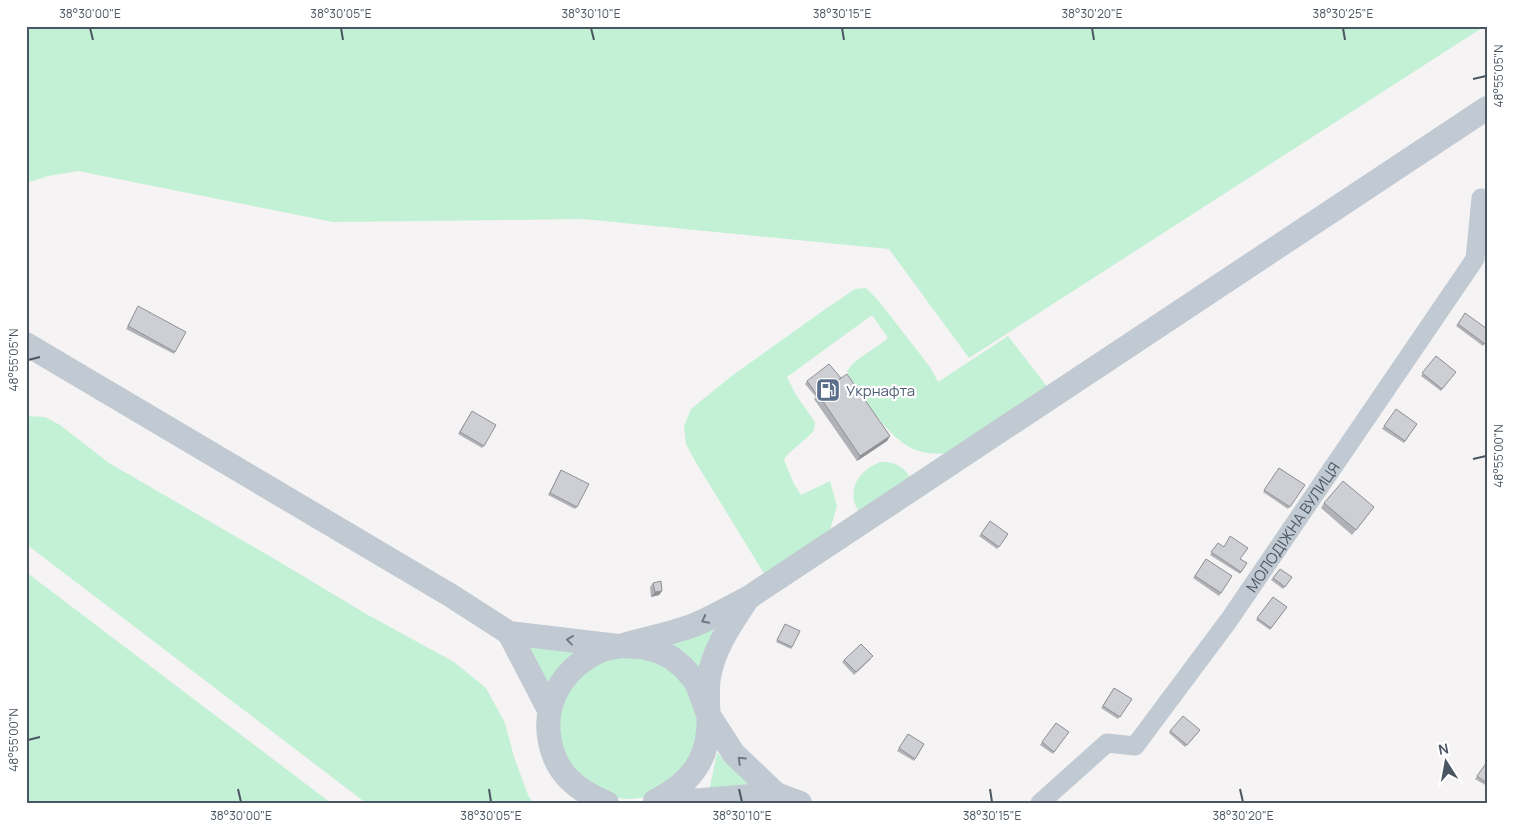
<svg xmlns="http://www.w3.org/2000/svg" width="1513" height="829" viewBox="0 0 1513 829" font-family="Manrope,sans-serif">
<style>
.green{fill:#c3f1d5}
.lines{fill:none;stroke-linecap:round;stroke-linejoin:round}
.minor{stroke:#c1cad2;stroke-width:19}
.tertiary{stroke:#c1cad2;stroke-width:24}
.wall{fill:#b0b2b7}
.shaded-wall{fill:#909195}
.building{fill:#cdcfd5;stroke:#909195}
.oneway{stroke:#6e7983}
.ticks{fill:none;stroke:#4a5661;stroke-width:2}
.labels{text-anchor:middle;dominant-baseline:central;stroke-width:4.5;stroke-linejoin:round;paint-order:stroke}
.service-label{font-size:15px;fill:#4e5e75;stroke:#fff;text-anchor:start}
.street-label{font-size:15px;fill:#4a5661;stroke:#fff}
.neatline{fill:none;stroke:#4a5661;stroke-width:2}
.ticks-label{font-size:12px;text-anchor:middle;fill:#4a5661}
</style>
<rect width="100%" height="100%" fill="#f5f3f3"/>
<g class="green">
<path d="M26 26H1485L969 358 889 249 583 219 333 222 78 171 48 176 26 183Z"/>
<path d="M866 288 878 300 930 367 938 382 1008 336 1052 393 951 452C912 460 893 437 871 409 864 399 857 390 850 381L847 371C857 356 875 350 888 338L872 315 787 377 796 395 815 422 814 430 811 434 787 455 784 460 794 484 801 495 830 481 837 506 829 533 768 580 695 461 686 444 684 426 691 409 733 375 827 308 855 289Z"/>
<path d="M26 416 45 417 60 425 109 463 278 561 368 615 454 662 486 688 505 723 514 757 528 795 533 803H366L26 544Z"/>
<path d="M881 462C897 461 909 470 913 485L859 512C845 491 859 469 881 462Z"/>
<path d="M26 572 331 803H26Z"/>
<path d="M716 623 699 669 666 641Z"/>
<path d="M525 644 576 651 549 685Z"/>
<circle cx="629" cy="727" r="72"/>
<path d="M717 753 751 784 709 791Z"/>
</g>
<g class="lines">
<path class="minor" id="s1" d="M1040 803 1107 743 1135 746 1229 620 1475 259 1481 198"/>
<g class="tertiary">
<path d="M26 344 450 595 509 633 618 646 641 647 660 652 672 658 684 668 696 682 708 714 734 754 776 794"/>
<path d="M509 633 549 710"/>
<path d="M655 801C684 787 706 765 708 731 710 714 706 695 709 677 714 647 732 623 748 598"/>
<path d="M656 801 702 800 776 794 800 803"/>
<path d="M607 803C578 791 556 774 550 742 542 703 563 669 598 652 604 648 613 648 620 646 644 639 670 634 694 625 712 618 730 607 748 598L1487 108"/>
</g>
</g>
<g class="wall">
<path d="M137 309 175 352 174 354 126 329Z"/>
<path d="M1465 313 1487 341 1483 346 1456 326Z"/>
<path d="M1436 356 1456 372 1441 391 1421 376Z"/>
<path d="M841 378 890 436 887 441 857 461 814 399 816 397 805 384 807 381Z"/>
<path d="M1396 409 1417 424 1404 443 1382 429Z"/>
<path d="M470 414 484 446 482 448 458 434Z"/>
<path d="M1279 468 1305 485 1288 509 1263 492Z"/>
<path d="M561 470 577 507 575 509 548 495Z"/>
<path d="M1324 503 1374 507 1352 535 1321 508Z"/>
<path d="M981 534H1008L997 549 979 536Z"/>
<path d="M1218 543 1247 563 1240 574 1210 555Z"/>
<path d="M1206 559 1232 576 1219 596 1193 578Z"/>
<path d="M1280 569 1292 577 1283 589 1271 580Z"/>
<path d="M653 583 662 591 659 595 651 597 650 587Z"/>
<path d="M1273 597 1287 607 1270 630 1256 620Z"/>
<path d="M785 624 792 647 791 649 776 642Z"/>
<path d="M871 659 854 675 842 662 844 660Z"/>
<path d="M1114 688 1132 699 1118 719 1101 708Z"/>
<path d="M1056 723 1069 732 1053 754 1040 745Z"/>
<path d="M1170 731 1198 733 1185 747 1169 733Z"/>
<path d="M908 734 924 744 914 761 897 751Z"/>
<path d="M1487 762V786L1475 779Z"/>
</g>
<g class="shaded-wall">
<path d="M890 436 887 441 857 461 860 456Z"/>
<path d="M662 591 659 595 651 597 655 592Z"/>
</g>
<g class="building">
<path d="M138 306 186 332 175 352 128 326Z"/>
<path d="M1465 313 1487 329V341L1485 344 1458 324Z"/>
<path d="M1436 356 1456 372 1442 389 1422 373Z"/>
<path d="M829 364 841 378 817 395 807 381Z"/>
<path d="M847 374 890 436 860 456 818 394Z"/>
<path d="M1396 409 1417 424 1405 441 1384 426Z"/>
<path d="M472 411 496 425 484 446 460 432Z"/>
<path d="M1279 468 1305 485 1290 507 1264 490Z"/>
<path d="M561 470 589 484 577 507 550 493Z"/>
<path d="M1343 481 1374 507 1356 530 1324 503Z"/>
<path d="M990 521 1008 534 999 547 981 534Z"/>
<path d="M1230 536 1248 548 1240 559 1247 563 1241 572 1211 552 1218 543 1224 547Z"/>
<path d="M1206 559 1232 576 1221 593 1195 576Z"/>
<path d="M1280 569 1292 577 1285 587 1273 578Z"/>
<path d="M661 581 662 591 655 592 653 583Z"/>
<path d="M1273 597 1287 607 1271 628 1257 618Z"/>
<path d="M785 624 800 631 792 647 777 640Z"/>
<path d="M861 644 873 656 856 672 844 660Z"/>
<path d="M1114 688 1132 699 1120 717 1103 706Z"/>
<path d="M1183 716 1200 730 1187 745 1170 731Z"/>
<path d="M1056 723 1069 732 1054 752 1042 742Z"/>
<path d="M908 734 924 744 915 759 899 748Z"/>
<path d="M1487 762V783L1477 776Z"/>
</g>
<defs><path id="oneway-chevron" d="M-2-3.5L2.5 0L-2 3.5" fill="none" stroke-width="1.6" stroke-linecap="round" stroke-linejoin="round" transform="scale(1.25)"/></defs>
<g class="oneway">
<use href="#oneway-chevron" transform="translate(705 620) rotate(153)"/>
<use href="#oneway-chevron" transform="translate(570 640) rotate(-173)"/>
<use href="#oneway-chevron" transform="translate(741 760) rotate(-136)"/>
</g>
<path class="ticks" d="M90 28 93 40M341 28 343 40M591 28 594 40M842 28 844 40M1092 28 1094 40M1343 28 1345 40M1473 79 1486 76M28 360 40 357M1473 459 1486 456M28 740 40 737M238 789 241 802M489 789 491 802M739 789 742 802M990 789 992 802M1240 789 1243 802"/>
<defs>
<symbol id="fuel-square" viewBox="-11 -11 22 22"><rect x="-9" y="-9" width="18" height="18" rx="4" fill="#5c6f8a" stroke="#fff"/><path d="M-5.5-6h7V0h2V4h1.3V-2.5L3-4.5l.8-.8L6-3V5H2.5V1h-1V6h-7ZM-4.2-4.7v3.2H.2V-4.7Z" fill="#fff"/></symbol>
</defs>
<g fill-rule="evenodd">
<use href="#fuel-square" x="814" y="376" width="28" height="28"/>
</g>
<g class="labels">
<g class="service-label">
<text x="846" y="390">Укрнафта</text>
</g>
<g class="street-label">
<text stroke="none"><textPath href="#s1" startOffset="388">МОЛОДІЖНА ВУЛИЦЯ</textPath></text>
</g>
</g>
<rect width="1513" height="829" fill="none" stroke="#ffffff" stroke-width="55"/>
<g transform="translate(1446 762) rotate(349)" stroke="#ffffff" stroke-width="4" paint-order="stroke">
<path d="M0-4L9 19L0 12L-9 19Z" fill="#4a5661"/>
<text y="-8" font-size="14" font-weight="bold" text-anchor="middle" fill="#4a5661">N</text>
</g>
<rect x="28" y="28" width="1458" height="774" class="neatline"/>
<g class="ticks-label">
<text x="90" y="18">38°30'00"E</text>
<text x="341" y="18">38°30'05"E</text>
<text x="591" y="18">38°30'10"E</text>
<text x="842" y="18">38°30'15"E</text>
<text x="1092" y="18">38°30'20"E</text>
<text x="1343" y="18">38°30'25"E</text>
<text transform="translate(1499 76) rotate(-90)" y="4">48°55'05"N</text>
<text transform="translate(14 360) rotate(-90)" y="4">48°55'05"N</text>
<text transform="translate(1499 456) rotate(-90)" y="4">48°55'00"N</text>
<text transform="translate(14 740) rotate(-90)" y="4">48°55'00"N</text>
<text x="241" y="820">38°30'00"E</text>
<text x="491" y="820">38°30'05"E</text>
<text x="742" y="820">38°30'10"E</text>
<text x="992" y="820">38°30'15"E</text>
<text x="1243" y="820">38°30'20"E</text>
</g>
</svg>
